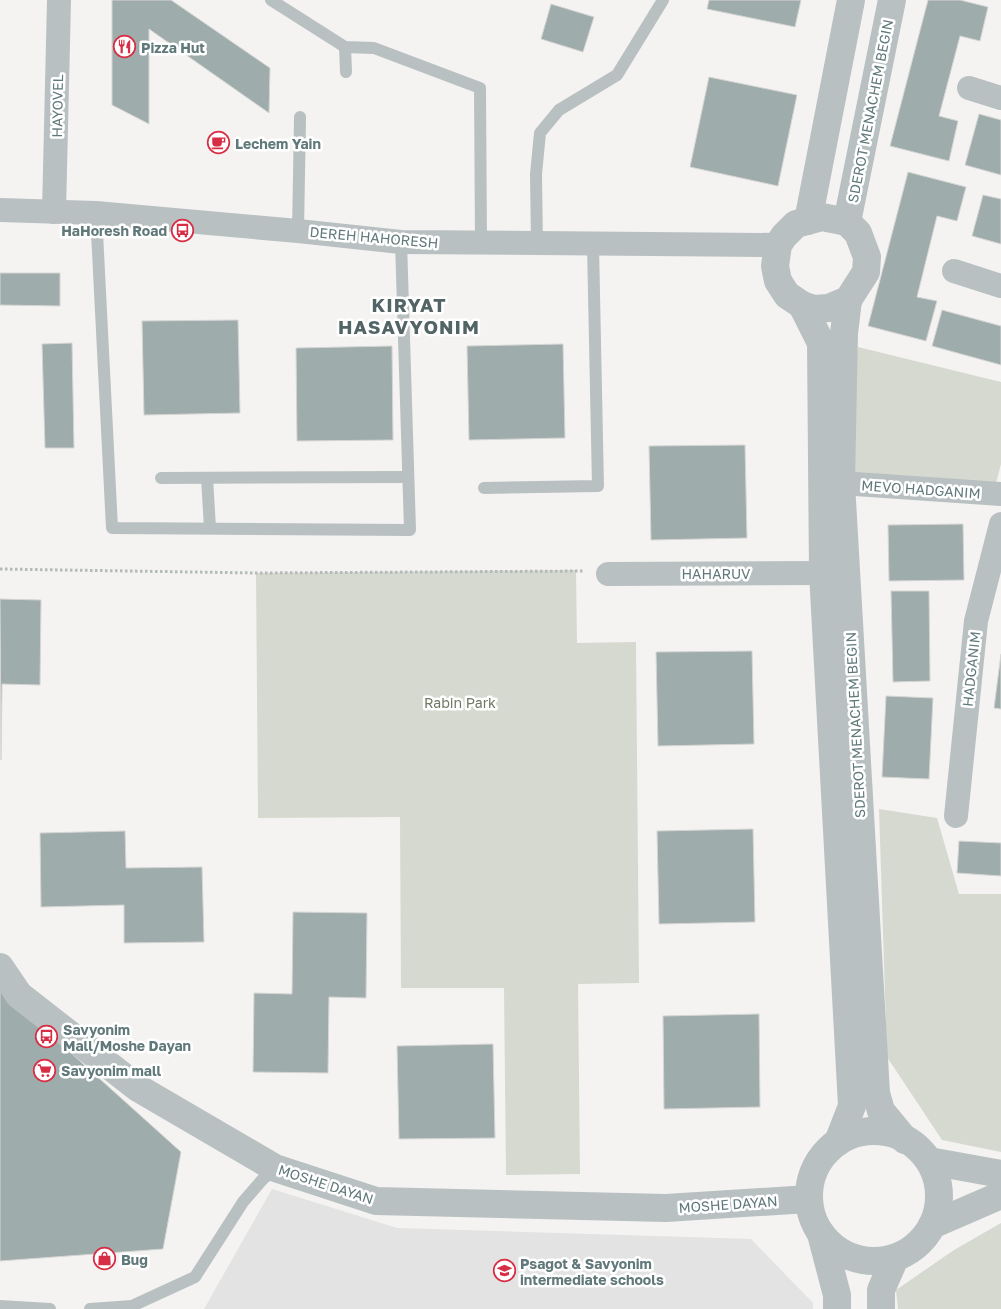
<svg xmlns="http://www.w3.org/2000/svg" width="1001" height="1309" viewBox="0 0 1001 1309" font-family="'Golos Text',sans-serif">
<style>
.built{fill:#e2e3e2}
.green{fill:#d6d9d0}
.building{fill:#9eacac;stroke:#d6d5d4}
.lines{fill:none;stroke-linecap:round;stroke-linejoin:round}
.path{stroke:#b4b9ba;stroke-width:3;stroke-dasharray:2.5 2.5;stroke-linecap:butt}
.service{stroke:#b9c0c1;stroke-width:12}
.minor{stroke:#b9c0c1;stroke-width:24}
.tertiary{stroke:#b9c0c1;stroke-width:28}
.labels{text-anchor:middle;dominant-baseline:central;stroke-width:5;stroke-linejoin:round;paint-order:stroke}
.poi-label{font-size:14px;font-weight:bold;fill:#61797a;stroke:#fff;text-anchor:start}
.street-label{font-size:14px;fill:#61797a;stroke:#fff}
.park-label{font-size:14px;fill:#6f7864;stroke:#fff}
.district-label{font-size:19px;font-weight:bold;letter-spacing:1px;fill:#536466;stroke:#fff}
</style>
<rect width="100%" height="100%" fill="#f4f3f1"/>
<path class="built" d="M272 1189 397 1228 751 1239 813 1303V1309H204Z"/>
<g class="green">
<path d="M858 347 1001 382V464L995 487 846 477Z"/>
<path d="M576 570 577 643 636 642 639 983 578 984 580 1174 506 1175 504 988H401L400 817 258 818 256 573Z"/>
<path d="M879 809 937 818 959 894H1001V1152L942 1140 887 1057Z"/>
<path d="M1001 1223V1309H898L896 1290 954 1250Z"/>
</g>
<g class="building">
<path d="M112 0H171L270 68 269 113 149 29V124L112 105Z"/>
<path d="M709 0H801L795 27 707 9Z"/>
<path d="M928 0H960L988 7 980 41 960 36 939 116 958 121 949 161 890 146Z"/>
<path d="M551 4 594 17 583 52 541 39Z"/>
<path d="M709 77 797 95 778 186 690 167Z"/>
<path d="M979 114 1001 120V175L965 165Z"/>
<path d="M908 172 966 187 957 221 937 216 917 297 937 301 926 341 868 326Z"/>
<path d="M983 195 1001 199V244L972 236Z"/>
<path d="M0 273H60V306L0 305Z"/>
<path d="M942 310 1001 326V365L932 346Z"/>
<path d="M238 320 240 413 144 415 142 321Z"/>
<path d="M72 343 74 448H45L42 344Z"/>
<path d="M563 344 565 438 469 440 467 346Z"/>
<path d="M392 346 393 440 297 441 296 348Z"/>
<path d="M745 445 747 538 651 540 649 446Z"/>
<path d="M963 524 964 580 889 581 888 525Z"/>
<path d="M891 591H929L930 681 893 682Z"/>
<path d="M0 599 41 600 40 685 2 684 1 760Z"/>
<path d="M752 651 754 744 658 746 656 652Z"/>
<path d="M1001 654V709L994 708Z"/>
<path d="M886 696 933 698 929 779 882 777Z"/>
<path d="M753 829 755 922 659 924 657 831Z"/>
<path d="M125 831 126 868 202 867 204 942 124 943V905L41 907 40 833Z"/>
<path d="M959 841 1001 843V876L957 873Z"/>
<path d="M293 912 367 913 366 998 329 997 328 1073 253 1072 254 993 292 994Z"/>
<path d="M0 989 181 1152 163 1249 0 1261Z"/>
<path d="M759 1014 760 1107 664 1109 663 1016Z"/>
<path d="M493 1044 495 1138 399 1139 397 1046Z"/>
</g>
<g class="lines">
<path class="path" d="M0 569 256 573 585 571"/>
<g class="service">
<path d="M271 0 345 47 374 48 480 88 481 244"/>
<path d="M345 47 346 72"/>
<path d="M96 213 112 528 410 530 401 242"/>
<path d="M298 231 300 117"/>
<path d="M537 245 536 174 540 133 559 110 617 75 663 0"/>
<path d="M161 478 408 477"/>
<path d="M207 478 210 528"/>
<path d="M484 488 598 486 593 245"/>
<path d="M0 1306 50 1309"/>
<path d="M90 1309 132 1306 195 1277 243 1202 262 1180 275 1168"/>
</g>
<g class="minor">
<path d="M969 88 1001 98"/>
<path d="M0 210 96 213 298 231 401 242 778 245"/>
<path d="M54 212 59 0"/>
<path d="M954 271 1001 286"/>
<path d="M841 483 1001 494"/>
<path d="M608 574 823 573"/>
<path d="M956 816 976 621 1001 524"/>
</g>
<g class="tertiary">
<path d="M822 217 847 222 858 233 867 257 866 272 848 300 829 308 813 309 802 305 787 295 778 281 775 266 778 245 784 236 796 224Z"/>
<path d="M808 221 851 0"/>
<path d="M847 222 892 0"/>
<path d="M848 300 844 333 841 483 876 1093 881 1111 905 1140"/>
<path d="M802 305 821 343 823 573 852 1106 838 1142"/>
<path d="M0 967 19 995 138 1088 275 1168 376 1201 666 1208 809 1199"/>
<circle cx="874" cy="1196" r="65"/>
<path d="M929 1161 1001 1174"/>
<path d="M932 1225 1001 1195"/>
<path d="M821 1234 837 1295V1309"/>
<path d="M881 1309V1290L895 1258"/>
</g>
</g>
<defs>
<symbol id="restaurant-ring" viewBox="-11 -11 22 22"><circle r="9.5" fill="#fff" stroke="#d72e45" stroke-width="1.5"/><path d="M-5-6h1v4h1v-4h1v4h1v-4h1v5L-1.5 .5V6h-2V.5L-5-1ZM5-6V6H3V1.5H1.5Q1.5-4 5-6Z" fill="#d72e45"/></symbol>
<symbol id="cafe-ring" viewBox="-11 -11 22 22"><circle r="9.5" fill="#fff" stroke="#d72e45" stroke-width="1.5"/><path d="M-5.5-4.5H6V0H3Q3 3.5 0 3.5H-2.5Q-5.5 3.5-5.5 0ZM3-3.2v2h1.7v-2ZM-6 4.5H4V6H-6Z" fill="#d72e45"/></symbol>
<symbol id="bus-ring" viewBox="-11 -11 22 22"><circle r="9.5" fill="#fff" stroke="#d72e45" stroke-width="1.5"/><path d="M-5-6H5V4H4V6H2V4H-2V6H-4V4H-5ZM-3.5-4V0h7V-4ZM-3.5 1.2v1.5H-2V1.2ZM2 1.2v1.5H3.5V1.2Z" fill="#d72e45"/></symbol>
<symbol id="supermarket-ring" viewBox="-11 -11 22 22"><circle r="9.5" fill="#fff" stroke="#d72e45" stroke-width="1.5"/><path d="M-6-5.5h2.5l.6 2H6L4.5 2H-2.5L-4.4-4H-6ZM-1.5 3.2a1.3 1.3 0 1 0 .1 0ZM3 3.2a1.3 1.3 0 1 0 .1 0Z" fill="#d72e45"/></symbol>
<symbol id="shop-ring" viewBox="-11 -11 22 22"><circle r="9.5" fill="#fff" stroke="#d72e45" stroke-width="1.5"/><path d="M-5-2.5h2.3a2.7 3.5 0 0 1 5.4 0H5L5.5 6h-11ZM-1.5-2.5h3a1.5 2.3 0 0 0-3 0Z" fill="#d72e45"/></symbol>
<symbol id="school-ring" viewBox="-11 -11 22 22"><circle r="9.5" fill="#fff" stroke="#d72e45" stroke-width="1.5"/><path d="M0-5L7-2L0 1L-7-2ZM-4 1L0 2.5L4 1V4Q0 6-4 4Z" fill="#d72e45"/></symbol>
</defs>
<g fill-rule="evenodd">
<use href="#restaurant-ring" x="112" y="34" width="25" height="25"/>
<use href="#cafe-ring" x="206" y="130" width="25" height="25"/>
<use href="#bus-ring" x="170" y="218" width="25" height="25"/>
<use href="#bus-ring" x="34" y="1024" width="25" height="25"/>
<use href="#supermarket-ring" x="32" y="1058" width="25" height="25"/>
<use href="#shop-ring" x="92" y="1246" width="25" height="25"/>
<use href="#school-ring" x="492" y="1258" width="25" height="25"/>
</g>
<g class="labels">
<g class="poi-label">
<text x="141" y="47">Pizza Hut</text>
<text x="235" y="143">Lechem Yain</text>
<text x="167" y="230" text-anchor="end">HaHoresh Road</text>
<text x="63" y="1029">Savyonim<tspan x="63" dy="16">Mall/Moshe Dayan</tspan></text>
<text x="61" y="1070">Savyonim mall</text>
<text x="121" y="1259">Bug</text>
<text x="520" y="1263">Psagot &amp; Savyonim<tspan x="520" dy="16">intermediate schools</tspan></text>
</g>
<g class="street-label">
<text transform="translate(57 106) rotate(-89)">HAYOVEL</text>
<text transform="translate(870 111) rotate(-79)">SDEROT MENACHEM BEGIN</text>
<text transform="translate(374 237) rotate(5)">DEREH HAHORESH</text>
<text transform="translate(921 489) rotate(4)">MEVO HADGANIM</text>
<text x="716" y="573">HAHARUV</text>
<text transform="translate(971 669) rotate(-84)">HADGANIM</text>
<text transform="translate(855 725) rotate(-93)">SDEROT MENACHEM BEGIN</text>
<text transform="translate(326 1184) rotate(18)">MOSHE DAYAN</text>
<text transform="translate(728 1204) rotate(-4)">MOSHE DAYAN</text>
</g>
<g class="park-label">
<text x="460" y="702">Rabin Park</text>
</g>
<g class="district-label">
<text x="409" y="304">KIRYAT<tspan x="409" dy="22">HASAVYONIM</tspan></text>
</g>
</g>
</svg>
